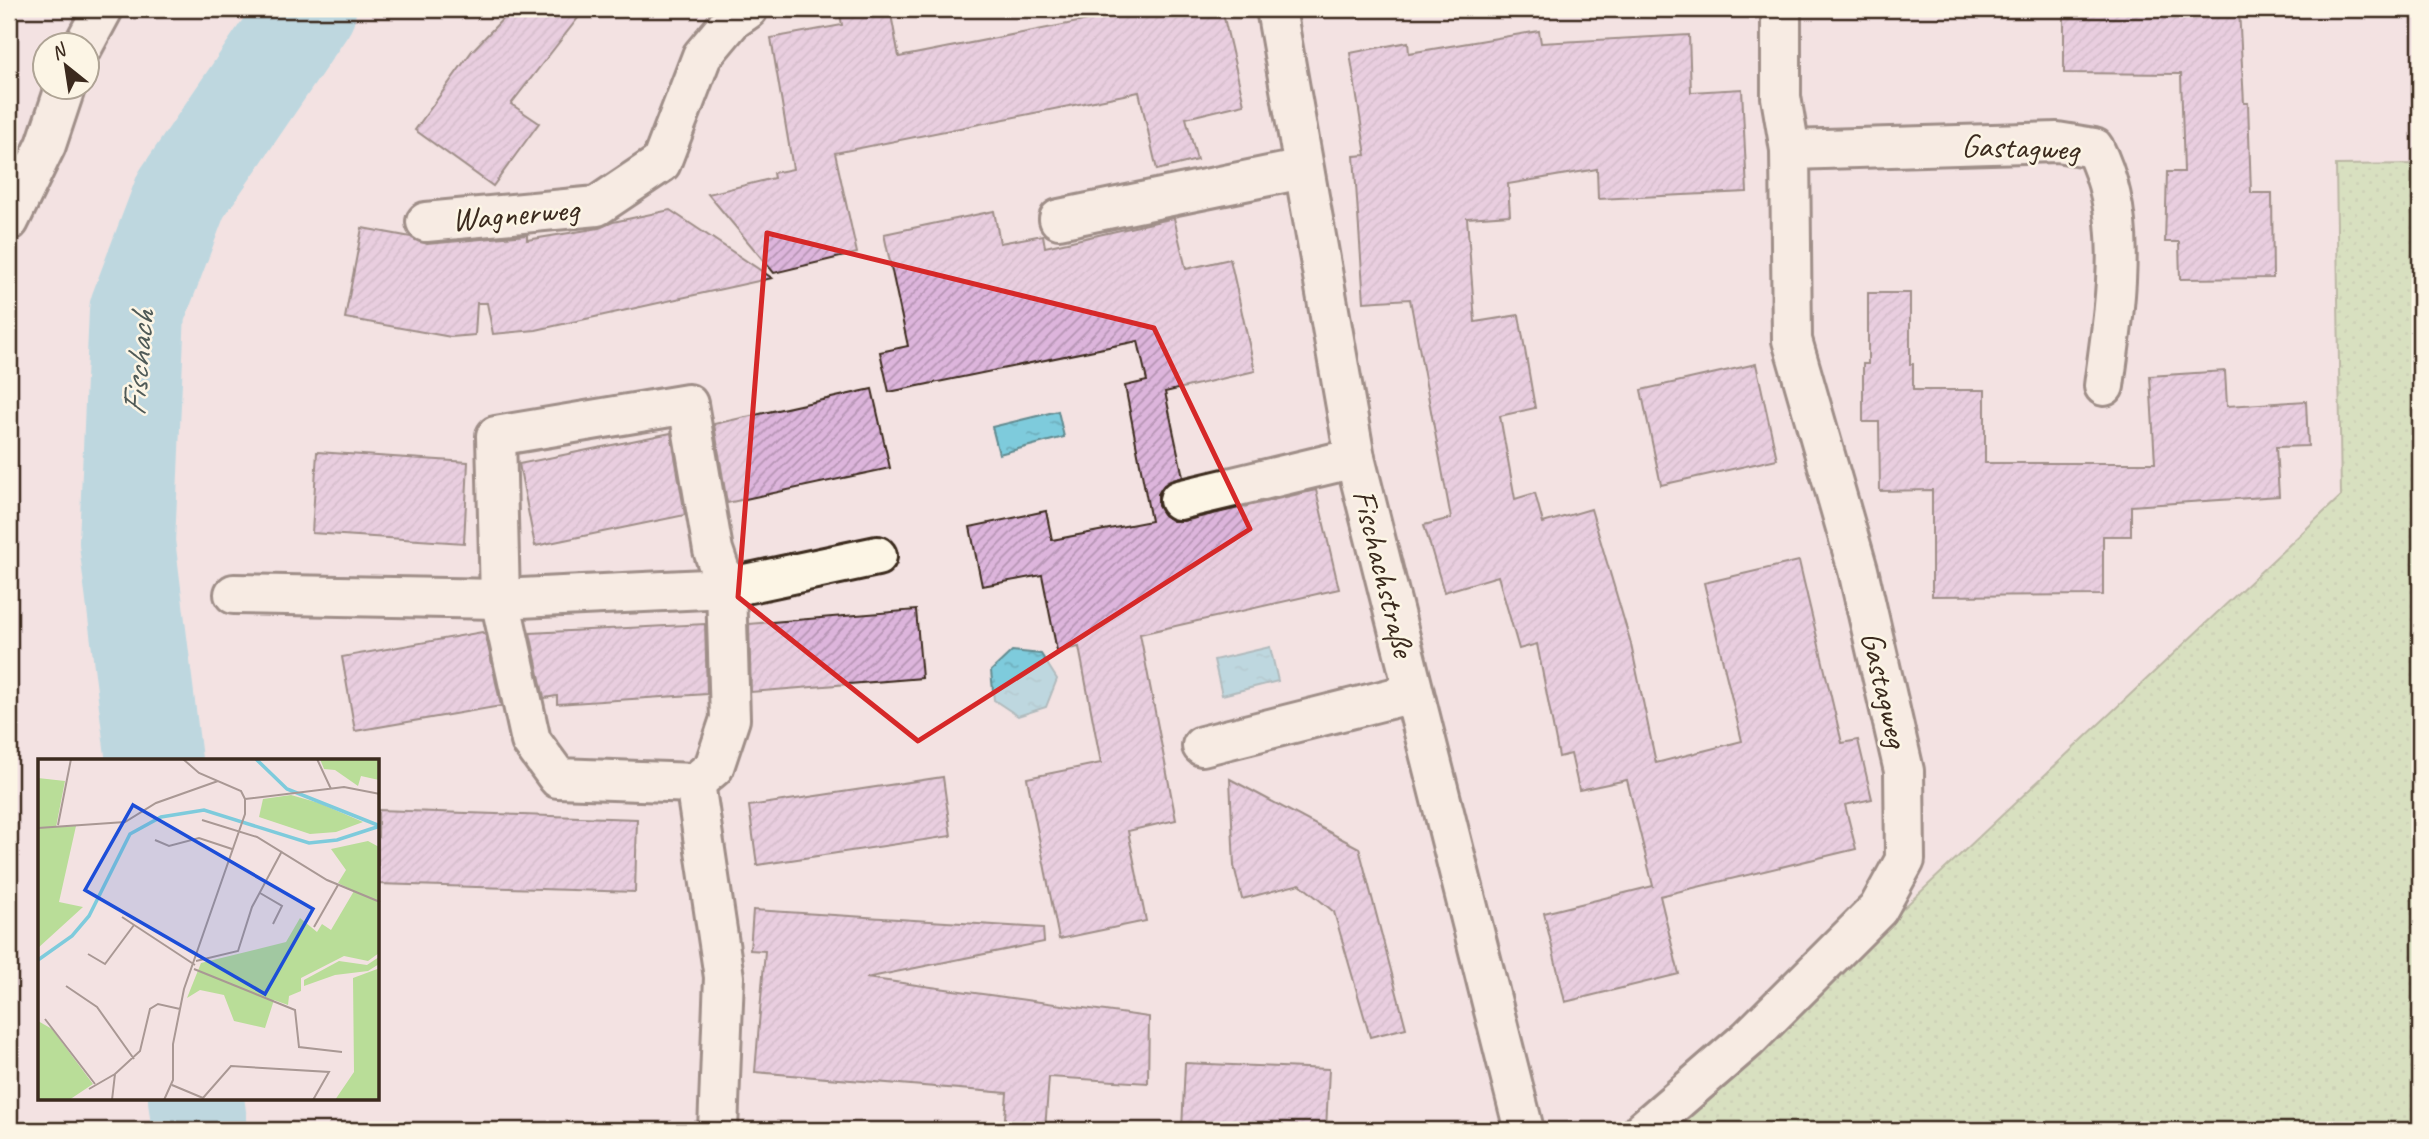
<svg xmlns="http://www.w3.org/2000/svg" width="2429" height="1139" viewBox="0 0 2429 1139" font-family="Caveat,sans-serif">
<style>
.grass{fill:url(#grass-dots);stroke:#7a845b;stroke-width:2}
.water{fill:url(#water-ripples);stroke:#638b90;stroke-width:2}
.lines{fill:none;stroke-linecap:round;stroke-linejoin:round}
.river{stroke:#7ecbdc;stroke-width:96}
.building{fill:url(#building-hatch);stroke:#3b2a1e;stroke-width:2}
.minor-casing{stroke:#3b2a1e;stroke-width:44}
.minor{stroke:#fcf5e5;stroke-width:38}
.marked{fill:none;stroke:#d62828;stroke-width:5;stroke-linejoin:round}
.labels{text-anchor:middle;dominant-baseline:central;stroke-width:5;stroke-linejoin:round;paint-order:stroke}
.street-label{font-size:33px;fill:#3b2a1e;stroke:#fcf5e5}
.water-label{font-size:35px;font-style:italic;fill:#4f5a57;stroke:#fcf5e5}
.inset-river{fill:none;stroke:#7ecbdc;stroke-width:3.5}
.inset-road{fill:none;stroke:#a99894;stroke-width:2}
.view{fill:#1d4ed8;fill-opacity:0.15;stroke:#1d4ed8;stroke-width:3.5}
.inset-edge{fill:none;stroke:#3b2a1e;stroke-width:3.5}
</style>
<defs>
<pattern id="grass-dots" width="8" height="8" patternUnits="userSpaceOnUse" patternTransform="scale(1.75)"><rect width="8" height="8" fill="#b9dd98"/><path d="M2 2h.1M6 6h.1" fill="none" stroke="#a0be83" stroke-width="1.8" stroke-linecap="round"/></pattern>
<pattern id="water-ripples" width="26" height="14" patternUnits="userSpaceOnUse" patternTransform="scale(1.75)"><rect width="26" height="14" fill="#7ecbdc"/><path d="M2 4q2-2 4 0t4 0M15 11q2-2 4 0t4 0" fill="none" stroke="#6eaebc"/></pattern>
<pattern id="building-hatch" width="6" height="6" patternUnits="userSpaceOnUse" patternTransform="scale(1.75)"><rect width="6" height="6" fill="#ddb5dc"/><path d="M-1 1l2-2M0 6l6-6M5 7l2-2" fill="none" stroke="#b493b2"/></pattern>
</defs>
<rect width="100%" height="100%" fill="#f3e2e2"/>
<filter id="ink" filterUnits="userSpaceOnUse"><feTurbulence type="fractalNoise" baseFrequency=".0143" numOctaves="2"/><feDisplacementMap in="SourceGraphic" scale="14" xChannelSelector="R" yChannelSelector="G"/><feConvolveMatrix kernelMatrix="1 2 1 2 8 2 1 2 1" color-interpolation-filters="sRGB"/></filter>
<g filter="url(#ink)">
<path class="grass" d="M2420 164V1130H1668L2341 496 2336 165Z"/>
<g class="water">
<path d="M1058 411 1064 437 999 454 992 427Z"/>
<path d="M1270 647 1278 681 1222 695 1214 660Z"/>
<path d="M1012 651 1041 654 1057 679 1046 707 1018 716 994 700 991 671Z"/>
</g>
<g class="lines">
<g class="river">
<path d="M154 761 127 542 137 311 181 195 308 9"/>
<path d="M196 1099 200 1130"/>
</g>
</g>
<g class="building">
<path d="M512 9H585L511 104 539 123 493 186 415 130 472 51Z"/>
<path d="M839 9H890L899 57 1144 9H1222L1244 104 1186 118 1197 160 1157 170 1139 92 835 153 857 253 774 273 708 194 774 178 773 173 793 169 771 38 842 25Z"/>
<path d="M2064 9H2239L2244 103H2248L2251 193H2272L2273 278 2180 279 2179 242H2165L2167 172H2184L2181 74 2064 73Z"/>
<path d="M1539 31 1541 43 1689 35 1691 92 1742 89 1747 192 1598 199 1597 169 1508 184 1510 215 1467 218 1475 322 1519 315 1535 408 1500 416 1515 499 1535 493 1543 523 1591 509 1630 640 1656 763 1742 741 1704 583 1799 561 1842 743 1858 740 1872 799 1845 805 1856 849 1660 896 1679 974 1565 1002 1544 913 1653 886 1627 780 1579 790 1571 754 1559 757 1537 644 1519 649 1498 576 1444 592 1424 525 1451 518 1410 299 1364 302 1354 156 1366 155 1350 53 1408 42 1409 53Z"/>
<path d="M670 210 772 278 536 330 493 334 487 303H477L475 335 451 337 345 318 362 228 411 237 427 244 527 235V240L599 228 613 222Z"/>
<path d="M994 211 1000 243 1043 235 1045 247 1174 218 1186 269 1230 259 1255 371 1165 392 1183 477 1164 485 1158 494V506L1164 515 1173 521H1183L1316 490 1339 589 1140 634 1176 820 1128 831 1146 921 1059 939 1027 778 1101 763 1079 647 1057 651 1042 575 982 586 970 527 1046 511 1052 540 1151 521 1125 386 1147 381 1138 341 889 392 880 352 908 346 884 234Z"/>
<path d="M1868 293H1910V364H1913V390H1985V463H2155L2150 376 2225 371 2227 406 2306 401 2308 446 2276 447 2279 496 2131 506V536H2103V595L1932 596V490L1880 491 1879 422H1863V364H1868Z"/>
<path d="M1756 364 1777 459 1661 485 1641 390Z"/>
<path d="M872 389 890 468 727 503 714 424Z"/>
<path d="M671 433 685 515 535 546 519 464Z"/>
<path d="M317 452 468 462 464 543 312 533Z"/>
<path d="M916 610 922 678 751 692 749 624Z"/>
<path d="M705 624 707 694 557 704V696L544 698 530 633Z"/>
<path d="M482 632 486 636 501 706 355 731 342 657Z"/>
<path d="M943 777 951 836 757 865 749 806Z"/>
<path d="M1230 779 1359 848 1406 1028 1370 1037 1334 912 1300 884 1242 899 1234 866Z"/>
<path d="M378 810 637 819 635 892 378 884Z"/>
<path d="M753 910 1043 928 1044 942 866 978 1149 1017 1148 1083 1049 1077 1045 1130H1004L1007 1093 755 1072 765 951 750 950Z"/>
<path d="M1185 1063 1329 1069 1326 1130H1182Z"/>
</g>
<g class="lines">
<defs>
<g id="minor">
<path d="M1276 9 1355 458 1524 1130"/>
<path d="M83 46 103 9"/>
<path d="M1790 150 2057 142 2094 148C2131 220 2114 308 2104 386"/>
<path d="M1059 219 1303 169"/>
<path d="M9 221 46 145 65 88"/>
<path d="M426 222 597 206 661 163 702 56 732 20 748 9"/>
<path d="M688 404 713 550 726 588 730 719 714 767 695 783 558 778 531 741 500 599 496 436Z"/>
<path d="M1179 500 1355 458"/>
<path d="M234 594 500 599 726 588 877 556"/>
<path d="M1202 746 1413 693"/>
<path d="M695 783 724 977 718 1130"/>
<path d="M1643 1130 1748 1039 1878 909 1905 860 1904 771 1858 570 1792 340 1790 150 1781 97V9"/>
</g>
</defs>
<use href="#minor" class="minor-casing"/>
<use href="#minor" class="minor"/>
</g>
</g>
<path d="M0 0H2429V1139H0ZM767 233 1154 328 1250 529 918 741 738 597Z" fill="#f3e2e2" fill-opacity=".55" fill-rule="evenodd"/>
<path class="marked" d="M767 233 1154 328 1250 529 918 741 738 597Z"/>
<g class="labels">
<g class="street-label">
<text transform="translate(2020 147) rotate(2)">Gastagweg</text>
<text transform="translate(515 214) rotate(-5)">Wagnerweg</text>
<text transform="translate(1384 573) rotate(76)">Fischachstraße</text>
<text transform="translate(1885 689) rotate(77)">Gastagweg</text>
</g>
<g class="water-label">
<text transform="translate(138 363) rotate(-85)">Fischach</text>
</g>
</g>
<g transform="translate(38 759)">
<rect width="341" height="341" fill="#f3e2e2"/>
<path d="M0 19 27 22 18 68 38 67 21 143 45 148 0 189ZM330 82 341 88V194L330 202 306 197 263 219V232L251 237 250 246 236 241 227 269 196 262 186 236 162 231 149 239 163 204 248 183 262 159 279 173 284 165 293 171 316 132 300 124 308 111 293 90ZM342 209 341 341H297L316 313 315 219ZM0 262 14 270 55 325 31 341H0Z" fill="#b9dd98"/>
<path d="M282 0H341V21L323 17 320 27 297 11 286 10ZM341 198V205L330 212 297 216 266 227V221L301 202 329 206Z" fill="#b9dd98"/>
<path d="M253 36 281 44 325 63 298 73 272 75 221 58 225 40Z" fill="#b9dd98"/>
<path class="inset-river" d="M218 0 249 30 342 67M0 201 34 177 51 157 92 75 123 58 166 51 271 84 299 81 342 67"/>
<path class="inset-road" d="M145 0 161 14 203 32 207 40M279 0 293 30M207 40 306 28 342 35M164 61 219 78 289 121 342 143M20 66 33 0M0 69 87 63 118 44 180 22M117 81 131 87 161 79 194 90M222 134 244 147 235 165M84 158 157 206M276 168 300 126M50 195 67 205 96 166M158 202 200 192 214 148 244 92M156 210 257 251 261 288 304 293M28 227 59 248 96 300M7 260 57 325M134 326 165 339 193 307 291 313 275 341M51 330 77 315M74 341 77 315 102 292 112 250 120 245 142 250M126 341 135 321V285L146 230 207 55V40"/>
<path class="view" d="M95 46 275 150 227 235 47 131Z"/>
<rect width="341" height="341" class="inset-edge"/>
</g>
<rect width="2429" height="1139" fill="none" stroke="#fcf5e5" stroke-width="35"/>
<rect x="18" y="18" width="2394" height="1104" fill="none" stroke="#3b2a1e" stroke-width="2.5" filter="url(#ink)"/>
<g transform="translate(66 66) rotate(330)"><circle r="33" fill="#fcf5e5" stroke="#afa495" stroke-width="2"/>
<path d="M0-5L12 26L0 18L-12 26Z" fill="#3b2a1e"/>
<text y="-10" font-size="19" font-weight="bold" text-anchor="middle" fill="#3b2a1e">N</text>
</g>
</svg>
